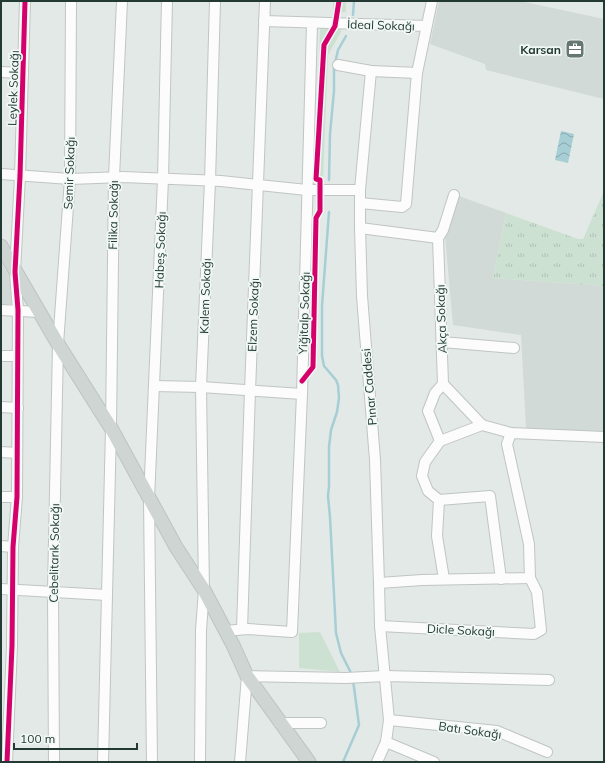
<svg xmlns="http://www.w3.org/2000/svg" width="605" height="763" viewBox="0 0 605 763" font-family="Mulish,sans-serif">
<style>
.built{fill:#d1dad6}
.grass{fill:url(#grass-tufts)}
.park{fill:#cde1d3}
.water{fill:url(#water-waves)}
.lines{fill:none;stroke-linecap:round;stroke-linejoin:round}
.stream{stroke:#a6ced4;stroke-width:2.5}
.minor-casing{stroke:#c0c5c3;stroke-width:12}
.major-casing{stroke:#bcc4c2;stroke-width:15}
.minor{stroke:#fbfcfb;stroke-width:10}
.major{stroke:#ced5d2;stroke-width:13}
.cycleway-casing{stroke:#f1f8f5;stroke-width:8}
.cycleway{stroke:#d6006c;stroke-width:5}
.labels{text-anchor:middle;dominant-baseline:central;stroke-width:3.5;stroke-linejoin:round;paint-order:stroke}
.street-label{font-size:12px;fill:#233a34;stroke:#f1f8f5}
.poi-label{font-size:12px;font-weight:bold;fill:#233a34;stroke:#f1f8f5;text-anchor:end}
</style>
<defs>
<pattern id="grass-tufts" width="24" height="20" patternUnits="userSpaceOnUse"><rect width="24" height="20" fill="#cde1d3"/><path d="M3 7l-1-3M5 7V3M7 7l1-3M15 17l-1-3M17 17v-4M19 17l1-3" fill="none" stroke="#b0c2b6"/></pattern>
<pattern id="water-waves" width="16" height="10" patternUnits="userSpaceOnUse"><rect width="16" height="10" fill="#a6ced4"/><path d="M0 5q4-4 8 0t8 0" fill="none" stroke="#87a8ad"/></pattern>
</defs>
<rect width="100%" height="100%" fill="#e3e9e6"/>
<g class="built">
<path d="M439 1H520L604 19V99L486 70 485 64 430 44Z"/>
<path d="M456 195 506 213 493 278 604 286V434L526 428 521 335 453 325 445 236Z"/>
<path d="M1 262 10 277 13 304H1Z"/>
</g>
<path class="grass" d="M604 191V286L493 278 506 213 578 239H583Z"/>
<g class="park">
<path d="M333 1H346V12L333 13Z"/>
<path d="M320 27H341V32L328 55 323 180 315 181Z"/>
<path d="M320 632 340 672 299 668V633Z"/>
</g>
<path class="water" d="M561 131 574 134 568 163 555 160Z"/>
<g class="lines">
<g class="stream">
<path d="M353 15 354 1"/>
<path d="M329 180 330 134 334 91V68L338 50 346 36"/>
<path d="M329 212 322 306V356L324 366 336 380 338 385 339 398 337 412 331 430 329 447V486L328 496 330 517 336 633 341 653 352 675"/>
<path d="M343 762 359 725 353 680"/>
</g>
<defs>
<g id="minor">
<path d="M264 21 426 26"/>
<path d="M338 65 371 71"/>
<path d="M1 72 23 73"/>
<path d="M1 174 70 179 123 177 221 181 307 190H360"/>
<path d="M360 203 402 207 406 204 417 73"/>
<path d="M360 228 438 238"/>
<path d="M1 310 39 312"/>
<path d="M442 342 514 348"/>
<path d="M1 356H16"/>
<path d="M443 384 482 425"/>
<path d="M154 386 201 387 302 394"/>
<path d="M1 407 18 408"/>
<path d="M440 441 428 411 435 393 443 384 438 238 443 230 454 195"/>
<path d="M1 452 17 453"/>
<path d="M1 497H17"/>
<path d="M439 500 490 496 501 579"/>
<path d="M1 546 13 547"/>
<path d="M444 579 437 536 439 500 428 491 422 476 425 462 440 441 482 425 511 433 604 437"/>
<path d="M379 583 375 460 362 296 360 228V190L371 71 417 73 432 1"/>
<path d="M1 589 107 595"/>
<path d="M380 626 534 634 541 630 537 592 530 578"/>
<path d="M242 629 250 391 265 1"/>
<path d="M225 631 248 629 292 632 302 394 312 23"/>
<path d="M389 720 497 731 547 752"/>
<path d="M279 723H321"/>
<path d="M386 742 434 762"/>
<path d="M7 762 12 646 13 547 17 497 18 310 15 272 20 176 25 1"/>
<path d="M54 762 53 591 58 344 70 179 71 1"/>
<path d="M103 762 111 428 114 177 122 1"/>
<path d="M152 762 149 499 163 179 167 1"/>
<path d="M200 762 201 630 204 590 201 387 210 181 215 1"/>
<path d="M240 762 247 676 346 678 385 676 549 680"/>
<path d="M377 762 386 742 389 720 380 626 379 583 422 580 530 578 529 544 507 444 511 433"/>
</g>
<path id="major" d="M1 246 58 344 111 428 176 547 204 590 233 645 247 676 309 762"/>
</defs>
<use href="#minor" class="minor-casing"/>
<use href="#major" class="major-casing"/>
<use href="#minor" class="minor"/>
<use href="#major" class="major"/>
<defs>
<g id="cycleway">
<path d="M302 381 313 367 316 218 320 211V180L316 179 324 45 335 26 339 1"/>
<path d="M7 762 12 646 13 547 17 497 18 310 15 272 20 176 25 1"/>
</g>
</defs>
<use href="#cycleway" class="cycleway-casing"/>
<use href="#cycleway" class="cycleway"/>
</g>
<defs>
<symbol id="office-square" viewBox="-11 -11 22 22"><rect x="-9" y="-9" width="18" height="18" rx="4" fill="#667772" stroke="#f1f8f5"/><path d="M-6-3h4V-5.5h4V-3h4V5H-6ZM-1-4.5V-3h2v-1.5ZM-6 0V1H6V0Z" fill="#fff"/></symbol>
</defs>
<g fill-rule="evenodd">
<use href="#office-square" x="564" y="38" width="22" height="22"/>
</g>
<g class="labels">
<g class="street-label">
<text transform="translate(381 25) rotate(2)">İdeal Sokağı</text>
<text transform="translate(13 88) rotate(-88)">Leylek Sokağı</text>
<text transform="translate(69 173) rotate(-88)">Semir Sokağı</text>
<text transform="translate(113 215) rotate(-89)">Filika Sokağı</text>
<text transform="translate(160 250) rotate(-88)">Habeş Sokağı</text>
<text transform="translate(205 296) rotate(-88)">Kalem Sokağı</text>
<text transform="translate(304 313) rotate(-88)">Yiğitalp Sokağı</text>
<text transform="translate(253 315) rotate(-88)">Elzem Sokağı</text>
<text transform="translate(441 319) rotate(-92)">Akça Sokağı</text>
<text transform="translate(369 387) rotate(-95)">Pınar Caddesi</text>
<text transform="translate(54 553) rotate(-89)">Cebelitarık Sokağı</text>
<text transform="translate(461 630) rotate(3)">Dicle Sokağı</text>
<text transform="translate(470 730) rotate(8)">Batı Sokağı</text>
</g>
<g class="poi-label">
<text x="561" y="49">Karsan</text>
</g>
</g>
<rect width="605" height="763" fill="none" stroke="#233a34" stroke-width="4"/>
<path d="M14 743v6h123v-6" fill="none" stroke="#233a34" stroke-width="2"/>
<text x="20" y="743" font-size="12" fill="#233a34" stroke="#f1f8f5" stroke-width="3" paint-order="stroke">100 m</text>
</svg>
